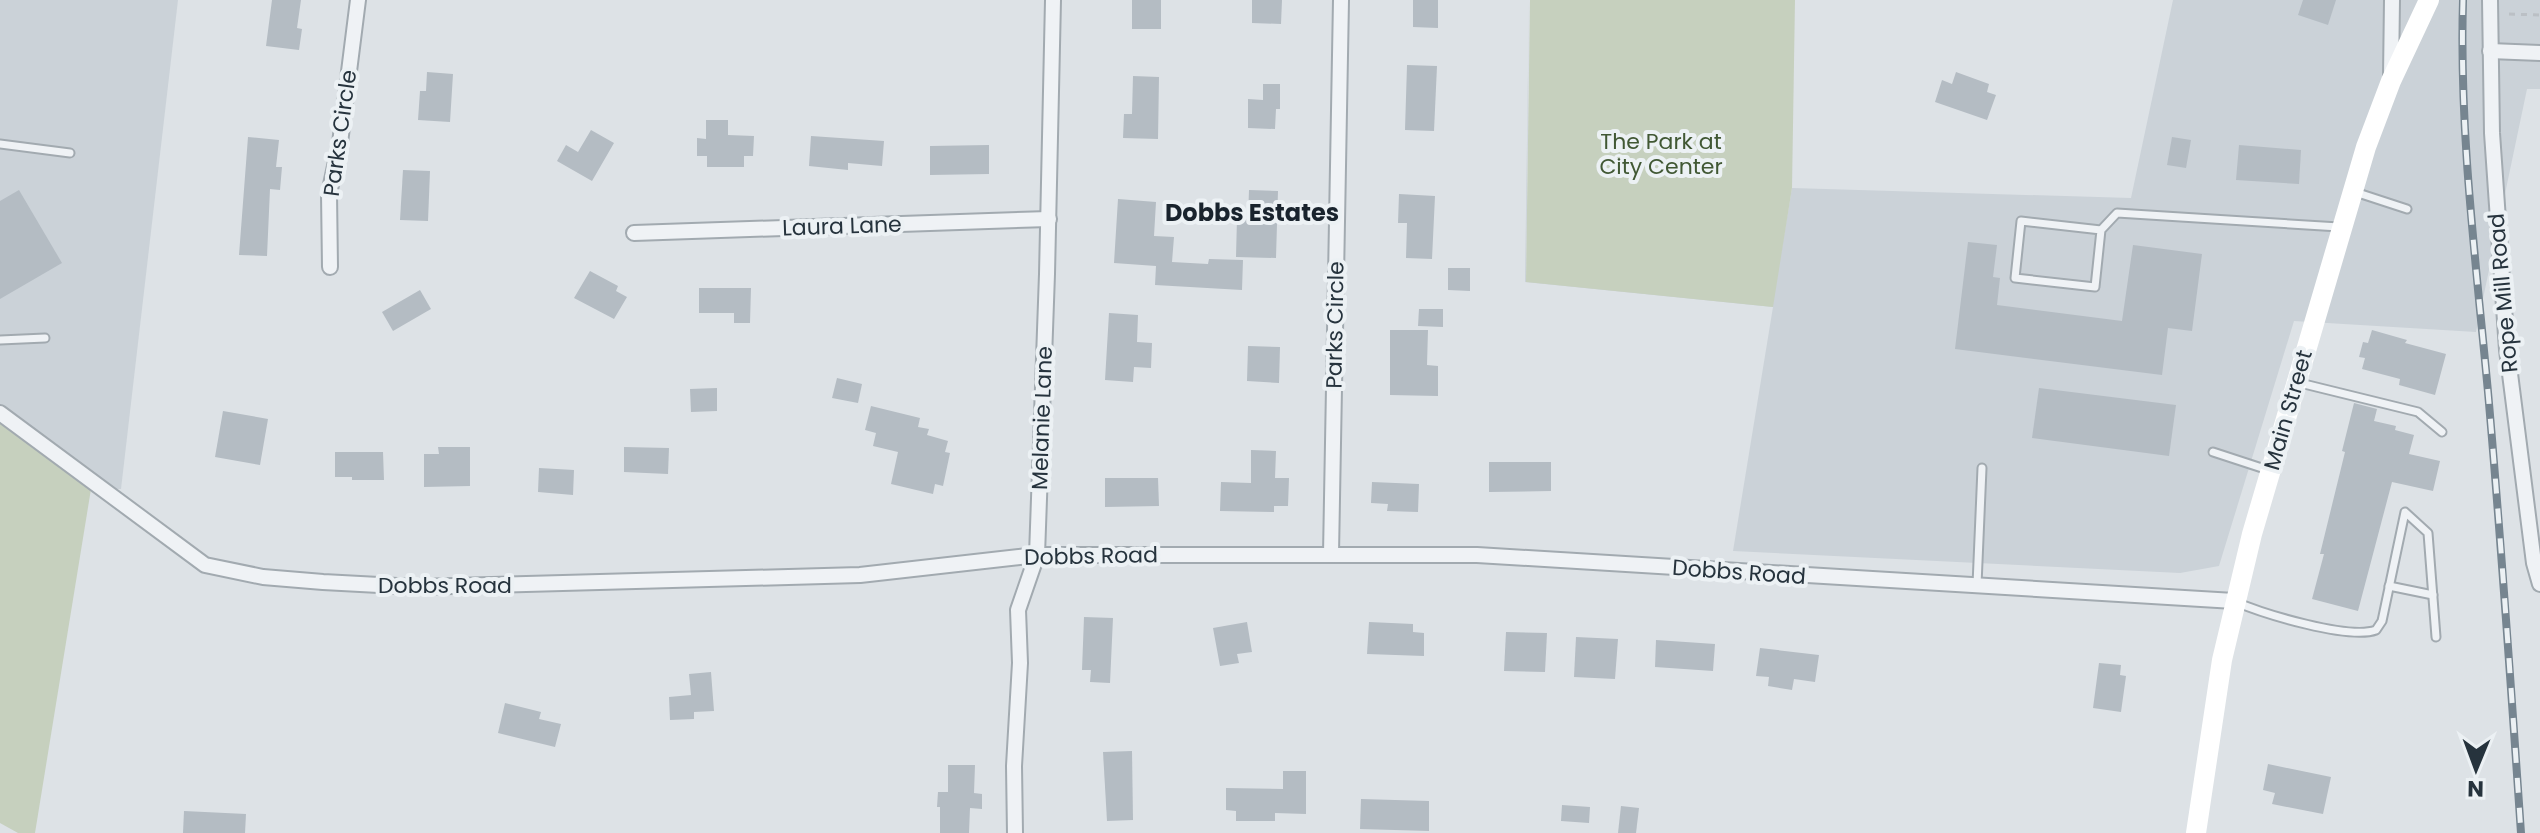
<svg xmlns="http://www.w3.org/2000/svg" width="2540" height="833" viewBox="0 0 2540 833" font-family="Poppins,sans-serif">
<style>
.built{fill:#cbd2d8}
.green{fill:#c6d0be}
.building{fill:#b4bcc3}
.lines{fill:none;stroke-linecap:round;stroke-linejoin:round}
.service-casing{stroke:#a2aab0;stroke-width:11}
.minor-casing{stroke:#a2aab0;stroke-width:18}
.path{stroke:#bbc0c5;stroke-width:3;stroke-dasharray:6 6;stroke-linecap:butt}
.service{stroke:#eff2f5;stroke-width:7}
.minor{stroke:#eff2f5;stroke-width:14}
.secondary{stroke:#fff;stroke-width:20}
.rail-casing{stroke:#768590;stroke-width:8}
.rail{stroke:#ecf1f4;stroke-width:5;stroke-dasharray:15;stroke-linecap:butt}
.labels{text-anchor:middle;dominant-baseline:central;stroke-width:8;stroke-linejoin:round;paint-order:stroke}
.street-label{font-size:22px;fill:#26333d;stroke:#ecf1f4}
.park-label{font-size:22px;fill:#415834;stroke:#ecf1f4}
.neighbourhood-label{font-size:24px;font-weight:bold;fill:#19232d;stroke:#ecf1f4}
</style>
<rect width="100%" height="100%" fill="#dde2e6"/>
<g class="built">
<path d="M0 0H178L121 489H91L0 417Z"/>
<path d="M1529 0 1526 281 1772 306 1792 188 2131 198 2173 0H2540V89H2527L2476 332 2294 321 2219 566 2180 573 1733 551 1773 307 1525 282Z"/>
</g>
<g class="green">
<path d="M1530 0H1795L1792 188 1773 307 1526 282Z"/>
<path d="M0 417 91 489 35 833H18L0 823Z"/>
</g>
<g class="building">
<path d="M272 0H301L297 28 302 29 299 50 266 46Z"/>
<rect x="1132" y="0" width="29" height="29"/>
<path d="M1252 0H1282L1281 24 1252 23Z"/>
<path d="M1413 0H1438V28L1413 27Z"/>
<path d="M2303 0H2336L2328 25 2298 15Z"/>
<path d="M1407 65 1437 66 1434 131 1405 130Z"/>
<path d="M427 72 453 74 450 122 418 120 420 91H426Z"/>
<path d="M1956 72 1989 84 1987 92 1996 95 1987 120 1935 102 1942 80 1952 84Z"/>
<path d="M1133 76 1159 77 1158 139 1123 138 1124 114H1132Z"/>
<path d="M1263 84H1280V109H1276L1275 129 1248 128V99L1263 100Z"/>
<path d="M706 120H728V135L754 136 753 156H744V167H707V156H697V138L706 139Z"/>
<path d="M591 130 614 143 592 181 557 161 566 145 578 152Z"/>
<path d="M811 136 884 141 882 166 848 163V170L809 166Z"/>
<path d="M248 137 279 140 276 167H282L280 190 270 189 267 256 239 255Z"/>
<path d="M2172 137 2191 140 2186 168 2167 165Z"/>
<path d="M989 145V174L930 175V146Z"/>
<path d="M2239 145 2301 150 2299 184 2236 180Z"/>
<path d="M403 170 430 171 428 221 400 220Z"/>
<path d="M19 190 62 263 0 299V201Z"/>
<path d="M1249 190 1278 191 1276 258 1236 257 1237 218 1248 219Z"/>
<path d="M1399 194 1435 196 1432 259 1406 258 1407 223H1398Z"/>
<path d="M1118 199 1156 202 1154 236 1174 237 1172 262 1208 264 1209 259 1243 260 1242 290 1155 285 1156 266 1114 263Z"/>
<path d="M1968 242 1997 245 1993 277 2000 278 1997 305 2122 321 2133 245 2202 254 2192 331 2168 328 2162 375 1955 349Z"/>
<path d="M1448 268H1470V291L1448 290Z"/>
<path d="M590 271 618 286 616 291 627 297 614 319 574 298Z"/>
<path d="M699 288H751L750 323H734V313H699Z"/>
<path d="M420 290 431 309 393 331 382 312Z"/>
<path d="M1419 309H1443V327L1418 326Z"/>
<path d="M1109 313 1138 315 1137 342 1152 343 1151 368 1134 367 1133 382 1105 380Z"/>
<path d="M1390 330H1428L1427 365 1438 366V396L1390 395Z"/>
<path d="M2372 330 2407 340 2405 343 2446 354 2435 395 2399 385 2400 379 2362 369 2365 358 2359 357 2363 342 2368 343Z"/>
<path d="M1248 346 1280 347 1279 383 1247 381Z"/>
<path d="M837 378 862 384 858 403 832 398Z"/>
<path d="M717 388V411L691 412 690 389Z"/>
<path d="M2039 388 2176 405 2169 456 2032 438Z"/>
<path d="M2354 403 2377 409 2374 421 2396 426 2395 430 2414 435 2409 454 2440 461 2433 491 2392 482 2358 611 2312 599 2324 554H2320L2345 452 2342 451Z"/>
<path d="M871 406 920 418 918 427 929 429 927 435 948 441 945 452 950 453 943 486 935 484 933 494 891 484 898 452 873 446 876 433 865 430Z"/>
<path d="M223 411 268 419 260 465 215 457Z"/>
<path d="M438 447H470V486L424 487V454H439Z"/>
<path d="M624 447 669 448 668 474 624 472Z"/>
<path d="M1251 450 1276 451 1275 478H1289L1288 506H1274V512L1220 511 1221 482 1251 483Z"/>
<path d="M335 452H383L384 480H352V477H335Z"/>
<path d="M1489 462H1551V491L1489 492Z"/>
<path d="M539 468 574 470 573 495 538 492Z"/>
<path d="M1105 478H1158L1159 506 1105 507Z"/>
<path d="M1372 482 1419 484 1418 512 1387 511 1388 504 1371 503Z"/>
<path d="M1084 617 1113 618 1110 683 1090 682 1091 670H1082Z"/>
<path d="M1247 622 1252 652 1237 654 1239 663 1220 666 1213 628Z"/>
<path d="M1369 622 1413 624V632L1424 633V656L1367 654Z"/>
<path d="M1506 632 1547 633 1545 672 1504 671Z"/>
<path d="M1576 637 1618 639 1615 679 1574 677Z"/>
<path d="M1656 640 1715 644 1713 671 1655 667Z"/>
<path d="M1760 648 1819 655 1815 682 1794 679 1792 690 1768 686 1769 677 1756 676Z"/>
<path d="M2099 663 2121 665 2120 675 2126 676 2121 712 2093 708Z"/>
<path d="M711 672 714 711 694 712V719L670 720 669 697 691 695 689 674Z"/>
<path d="M505 703 541 712 539 719 561 724 555 747 498 733Z"/>
<path d="M1132 751 1133 820 1107 821 1103 752Z"/>
<path d="M2268 764 2331 777 2323 814 2272 804 2275 793 2263 790Z"/>
<path d="M948 765H975L974 793 982 794V809L970 808 969 833H940V807H937L938 792H948Z"/>
<path d="M1283 771H1306V814L1275 813V821H1236V811L1226 810V788L1283 789Z"/>
<path d="M1361 799 1429 801V831L1360 829Z"/>
<path d="M1562 805 1590 807 1589 823 1561 821Z"/>
<path d="M1621 806 1639 808 1636 833H1618Z"/>
<path d="M184 811 246 814 245 833H183Z"/>
</g>
<g class="lines">
<defs>
<g id="service">
<path d="M0 144 70 153"/>
<path d="M2355 192 2407 209"/>
<path d="M2101 230 2021 221 2015 278 2095 287 2101 230 2117 213 2339 227"/>
<path d="M0 340 45 338"/>
<path d="M2300 383 2418 412 2442 432"/>
<path d="M2213 452 2268 470"/>
<path d="M1977 585 1982 468"/>
<path d="M2389 586 2433 595"/>
<path d="M2236 602C2264 614 2349 640 2376 630L2382 621 2405 512 2428 533 2436 637"/>
</g>
<g id="minor">
<path d="M2490 0 2492 133 2507 350 2534 563 2540 584"/>
<path d="M2490 51 2540 53"/>
<path d="M2391 76 2392 0"/>
<path d="M634 233 1049 219"/>
<path d="M330 267 329 194 340 143 358 0"/>
<path d="M0 413 205 565 263 577 323 582 416 587 860 575 1037 555H1477L2234 601"/>
<path d="M1331 554 1341 0"/>
<path d="M1015 833 1014 766 1020 663 1018 610 1037 555 1047 274 1053 0"/>
</g>
</defs>
<use href="#service" class="service-casing"/>
<use href="#minor" class="minor-casing"/>
<path class="path" d="M2509 14 2540 15"/>
<use href="#service" class="service"/>
<use href="#minor" class="minor"/>
<path class="secondary" d="M2196 833 2222 660 2252 534 2366 147 2391 81 2429 0"/>
<defs>
<path id="rail" d="M2463 0C2459 131 2476 262 2488 392 2501 539 2511 686 2521 833"/>
</defs>
<use href="#rail" class="rail-casing"/>
<use href="#rail" class="rail"/>
</g>
<g class="labels">
<g class="street-label">
<text transform="translate(340 133) rotate(-82)">Parks Circle</text>
<text transform="translate(842 226) rotate(-2)">Laura Lane</text>
<text transform="translate(2503 293) rotate(-95)">Rope Mill Road</text>
<text transform="translate(1335 325) rotate(-89)">Parks Circle</text>
<text transform="translate(2288 410) rotate(-74)">Main Street</text>
<text transform="translate(1042 418) rotate(-88)">Melanie Lane</text>
<text transform="translate(1091 556) rotate(-1)">Dobbs Road</text>
<text transform="translate(1739 572) rotate(4)">Dobbs Road</text>
<text x="445" y="585">Dobbs Road</text>
</g>
<g class="park-label">
<text x="1661" y="141">The Park at<tspan x="1661" dy="25">City Center</tspan></text>
</g>
<g class="neighbourhood-label">
<text x="1252" y="212">Dobbs Estates</text>
</g>
</g>
<g transform="translate(2476 769) rotate(181)" stroke="#ecf1f4" stroke-width="6" paint-order="stroke">
<path d="M0-6L14 30L0 20L-14 30Z" fill="#26333d"/>
<text y="-12" font-size="22" font-weight="bold" text-anchor="middle" fill="#26333d">N</text>
</g>
</svg>
